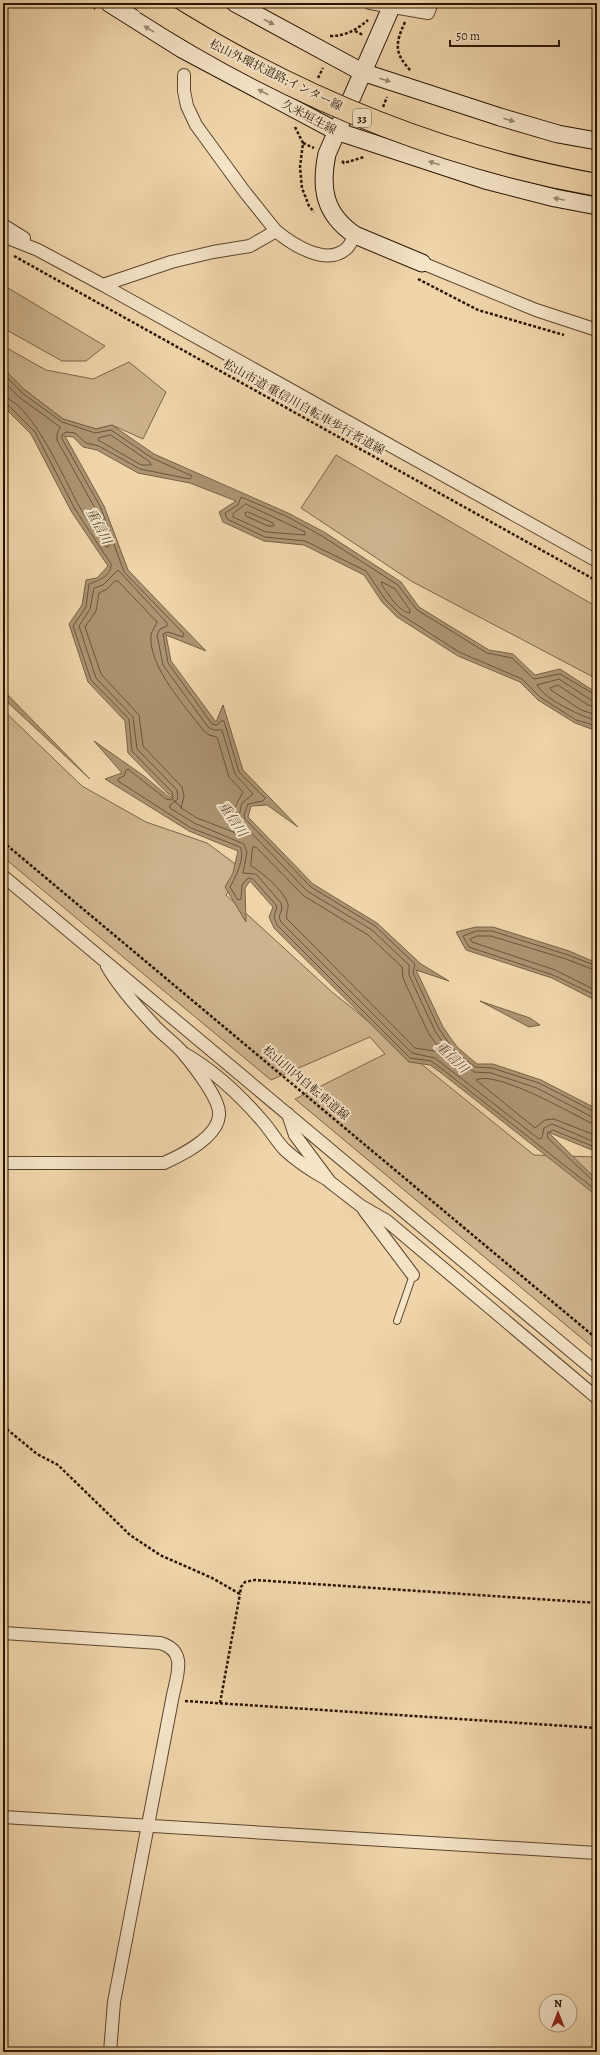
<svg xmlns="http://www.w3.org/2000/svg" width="600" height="2055" viewBox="0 0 600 2055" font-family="Alegreya,'Noto Serif JP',serif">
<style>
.green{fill:#ceb48e;stroke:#7c6448}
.water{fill:#ac9471;stroke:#786144}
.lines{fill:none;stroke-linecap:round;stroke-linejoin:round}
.shore{stroke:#6a5439;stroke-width:1}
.lane-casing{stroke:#5b452c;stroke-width:8}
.street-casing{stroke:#5b452c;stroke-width:14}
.secondary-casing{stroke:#291501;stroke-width:19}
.path{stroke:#291501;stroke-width:2.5;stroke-dasharray:3 2;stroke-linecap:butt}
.lane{stroke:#f5e4c8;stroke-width:6}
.street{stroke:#f5e4c8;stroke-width:12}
.secondary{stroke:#f5e4c8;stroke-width:17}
.highway-bridge-casing{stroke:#291501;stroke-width:24;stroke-linecap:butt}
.highway-bridge{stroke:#f0d5ab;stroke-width:22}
.oneway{fill:#99876e}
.labels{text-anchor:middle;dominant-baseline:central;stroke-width:4;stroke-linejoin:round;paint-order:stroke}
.shield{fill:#f5e4c8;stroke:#66533d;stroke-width:1}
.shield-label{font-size:11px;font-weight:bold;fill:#291501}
.street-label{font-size:12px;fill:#291501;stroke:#f5e4c8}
.water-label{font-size:13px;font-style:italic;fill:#5d482e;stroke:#f5e4c8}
</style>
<rect width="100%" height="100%" fill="#f0d5ab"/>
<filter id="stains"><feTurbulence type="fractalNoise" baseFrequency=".005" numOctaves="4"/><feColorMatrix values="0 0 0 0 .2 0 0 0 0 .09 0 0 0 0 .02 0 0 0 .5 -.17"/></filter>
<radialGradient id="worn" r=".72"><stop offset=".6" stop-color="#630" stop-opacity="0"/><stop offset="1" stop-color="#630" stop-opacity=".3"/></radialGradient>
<g class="green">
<path d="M3 285 105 346 86 361H62L3 328Z"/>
<path d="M3 346 46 370 93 379 129 362 166 392 143 439 112 425 96 429 63 419 25 390 3 368Z"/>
<path d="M336 455 597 607V679L411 581 301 508Z"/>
<path d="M3 710 82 786 146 822 207 843 242 869 226 895 332 992 534 1155 597 1157V1351L295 1099 385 1054 370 1037 271 1080 3 857Z"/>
</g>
<g class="water">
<path d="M3 368 25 390 63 419 96 429 112 425 154 454 288 513 324 532 401 582 419 607 489 650 513 654 535 675 560 669 597 693V731L575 723 538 700 520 682 458 656 397 617 382 602 364 575 304 545 264 541 223 522 219 512 236 501 190 483 138 473 97 450 83 447 73 437 65 436 104 506 128 570 206 651 166 635 171 661 216 722 223 705 243 770 298 827 267 805 251 806 248 817 313 884 377 923 421 964 449 981 416 970 443 1027 457 1047 477 1064H493L541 1080 597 1109V1152L548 1132 597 1180V1196L440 1072 430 1065 409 1062 274 928 269 917 273 907 250 881 245 888 246 922 225 887 233 873 238 851 189 831 105 779 122 773 94 741 144 776 182 808 128 753 125 721 88 682 69 624 82 605 86 580 97 578 108 566 71 511 31 434 3 406Z"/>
<path d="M3 690 90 779 3 698Z"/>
<path d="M476 927H493L569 951 597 963V1001L552 978 466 950 456 932Z"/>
<path d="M480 1001 530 1018 540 1025 529 1027Z"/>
</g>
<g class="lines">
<g class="shore">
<path d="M3 373 22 393 62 422 95 433 111 430 152 458 192 476 190 479 140 469 99 446 86 443 75 433 66 432 62 435V439L101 508 124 572 184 634 183 637 168 632 163 634 168 663 212 724 217 725 221 721H224L239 772 265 798 263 801 248 804 244 815 245 819 311 887 375 926 415 964 413 973 439 1029 454 1050 475 1067 492 1068 539 1083 597 1113"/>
<path d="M3 381 19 397 60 427 57 434V440L96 510 109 545 108 547H106C97 533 87 520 79 506 66 483 30 399 3 398"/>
<path d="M3 403 7 404 35 432 75 509 111 564C112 576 97 581 89 584L86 607 73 626 91 680 129 719 132 751 172 792 173 797 171 800 166 799 128 769 126 770 124 776 118 779V781L191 828 240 847C246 857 235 878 230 887L238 900 241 899 242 885 248 878 253 879 277 906 274 917 277 925 410 1058 431 1061 442 1069 597 1191"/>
<path d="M111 435 150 462 151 465H141L98 440 99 438Z"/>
<path d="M246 504 305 532V535L266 532 233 517V514Z"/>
<path d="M248 512 273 523 274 526H268L246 516 245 513Z"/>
<path d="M115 581H118L157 622C156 626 152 630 151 635 148 666 185 706 203 730L209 735 217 737 229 777 243 792C234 809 227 816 242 833L241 835 197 818 181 808 184 796 182 787 143 746 139 715 101 674 85 627 96 611 99 593 107 589Z"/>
<path d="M382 582 395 589 410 610V613C399 612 388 594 382 585Z"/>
<path d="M597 696 560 674 534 679 512 658 487 653 417 610 398 585 322 536 286 516 241 497 238 505 225 513 227 519 265 537 305 541 366 571 385 599 400 614 459 652 522 679 540 697 576 720 597 726"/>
<path d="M597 701 591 700 559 679 537 685C545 700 581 716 597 721"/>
<path d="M597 707 588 705 558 685 550 688 551 690 581 710 597 715"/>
<path d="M253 847H256L304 896 368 935 402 967 403 978 418 1011 429 1034 440 1049V1052L415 1048 287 919C285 914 289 909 288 904 284 891 261 871 251 866Z"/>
<path d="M597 966 568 955 492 931H476L463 936 469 947 553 975 597 996"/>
<path d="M597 971 566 959 491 936H477L470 939 472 942 555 970 597 991"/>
<path d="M597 1118 592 1117 537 1088 491 1073 474 1072 461 1062 450 1053 435 1031 409 975V965L372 930 307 891 241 822 239 816 242 803 253 794 235 774 222 730H213L208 727 163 665 157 635 160 629 167 626V623L118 570 103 585 94 588 90 609 79 626 96 678 133 717 137 749 177 790 178 799 170 805V808L194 823 244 844 247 852 243 873 256 874 281 903 282 909 279 917 281 922 412 1053 435 1058 539 1139 542 1138 544 1128 552 1124 597 1143"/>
<path d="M597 1124 589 1122C569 1112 496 1070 476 1080L535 1128 545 1120 554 1119 597 1136"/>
<path d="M597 1148 553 1130 547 1133 548 1138 593 1181 597 1182"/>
</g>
<defs>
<path id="lane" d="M397 1321 413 1275"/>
<g id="street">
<path d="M370 3 428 13 432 3"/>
<path d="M184 75V91L187 106 196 125 244 191 276 231"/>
<path d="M3 225 24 238"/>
<path d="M3 236 38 250 103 285 171 262 213 252 250 246 276 231C293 245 327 267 347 248 350 245 353 239 355 235"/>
<path d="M422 263 536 310 597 330"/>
<path d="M103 285 597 561"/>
<path d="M3 876 597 1373"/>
<path d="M185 1054C214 1071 242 1097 264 1123 271 1131 277 1142 285 1150 298 1162 312 1171 328 1180"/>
<path d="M288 1114 295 1135 330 1182 361 1206 387 1221 597 1398"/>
<path d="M3 1163H164C182 1155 218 1137 219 1115 221 1100 193 1065 183 1053 174 1042 161 1034 152 1023 135 1005 119 987 107 966"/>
<path d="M364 1210 413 1275"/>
<path d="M3 1633 160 1643C189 1651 176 1677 172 1700L114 2002 110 2052"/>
<path d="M3 1817 597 1853"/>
</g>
<g id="secondary">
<path d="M109 3 182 49 336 131 485 180 555 198 597 206"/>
<path d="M235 3 362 72 500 117 558 134 597 141"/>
<path d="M393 3 327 154C320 188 324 214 355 235L422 263"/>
</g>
</defs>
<use href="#lane" class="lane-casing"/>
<use href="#street" class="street-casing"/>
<use href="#secondary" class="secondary-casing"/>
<g class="path">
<path d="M86 3 95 9"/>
<path d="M405 22C395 44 394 53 411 71"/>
<path d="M355 31 363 35"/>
<path d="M330 36C346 36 356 30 368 20"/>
<path d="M318 78 323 68"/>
<path d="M383 107 387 97"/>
<path d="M295 127 303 143 300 167 302 188 309 206 314 212"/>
<path d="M303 143 314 148"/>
<path d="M342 161 344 163 364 157"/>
<path d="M14 256 597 581"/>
<path d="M418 279 478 310 564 335"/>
<path d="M3 842 597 1339"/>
<path d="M3 1426 37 1454 58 1465 130 1535 160 1555 212 1578 240 1594 241 1587 245 1582 255 1580 597 1603"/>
<path d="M185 1701 597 1728"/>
<path d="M220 1703 240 1594"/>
</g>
<use href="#lane" class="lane"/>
<use href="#street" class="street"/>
<use href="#secondary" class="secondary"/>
<defs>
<path id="highway-bridge" d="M146 3C284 92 436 156 597 185"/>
</defs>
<use href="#highway-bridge" class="highway-bridge-casing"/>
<use href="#highway-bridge" class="highway-bridge"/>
</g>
<defs><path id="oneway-solid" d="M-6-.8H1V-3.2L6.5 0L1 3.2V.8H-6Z"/></defs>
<g class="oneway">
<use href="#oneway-solid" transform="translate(269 22) rotate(28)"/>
<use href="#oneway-solid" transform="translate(149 29) rotate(-148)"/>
<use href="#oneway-solid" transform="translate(385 80) rotate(18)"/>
<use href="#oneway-solid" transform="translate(263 92) rotate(-152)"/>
<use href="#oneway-solid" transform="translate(509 120) rotate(16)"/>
<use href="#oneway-solid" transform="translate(434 163) rotate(-162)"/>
<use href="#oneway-solid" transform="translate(559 199) rotate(-168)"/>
</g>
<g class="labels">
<rect class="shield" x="353" y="109" width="18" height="18" rx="3"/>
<g class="shield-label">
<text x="362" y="118">33</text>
</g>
<g class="street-label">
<text transform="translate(276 75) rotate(26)">松山外環状道路;インター線</text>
<text transform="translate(309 117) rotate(28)">久米垣生線</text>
<text transform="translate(304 407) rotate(29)">松山市道 重信川自転車歩行者道線</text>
<text transform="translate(306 1083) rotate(40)">松山川内自転車道線</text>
</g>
<g class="water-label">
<text transform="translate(99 526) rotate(62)">重信川</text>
<text transform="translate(233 819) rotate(55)">重信川</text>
<text transform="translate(452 1057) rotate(44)">重信川</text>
</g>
</g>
<rect width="600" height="2055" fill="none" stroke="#f0d5ab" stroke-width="16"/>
<rect x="4" y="4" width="592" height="2047" fill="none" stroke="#291501" stroke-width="2"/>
<rect x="8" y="8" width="584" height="2039" fill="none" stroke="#291501"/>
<g transform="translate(558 2013)"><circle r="19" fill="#f5e4c8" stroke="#a39178"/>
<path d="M0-3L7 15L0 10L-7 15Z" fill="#8f2418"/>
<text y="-6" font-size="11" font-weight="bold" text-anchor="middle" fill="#291501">N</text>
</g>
<path d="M450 40v6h109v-6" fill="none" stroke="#291501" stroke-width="2"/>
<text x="456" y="40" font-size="12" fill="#291501" stroke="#f5e4c8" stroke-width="3" paint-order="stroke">50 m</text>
<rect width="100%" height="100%" filter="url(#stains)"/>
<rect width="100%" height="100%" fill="url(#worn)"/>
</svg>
